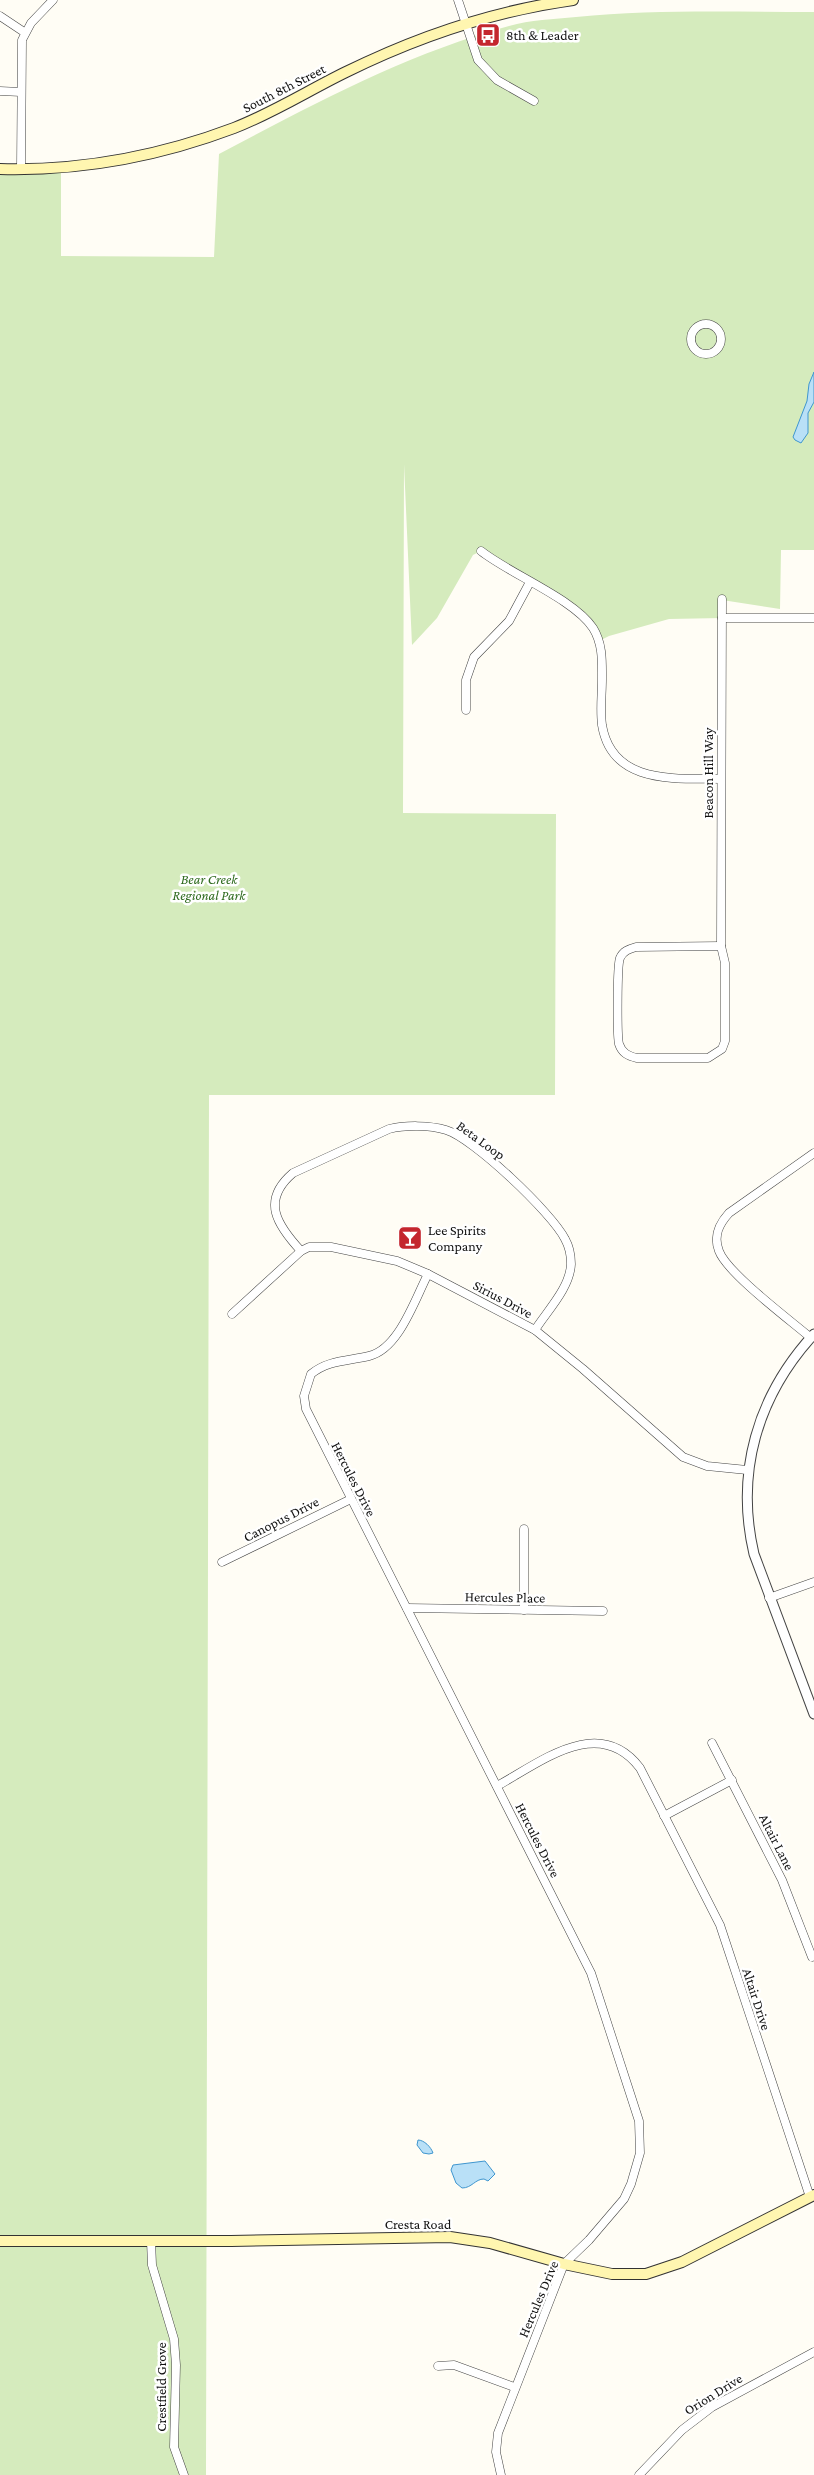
<svg xmlns="http://www.w3.org/2000/svg" width="814" height="2475" viewBox="0 0 814 2475" font-family="'Crimson Pro',serif">
<style>
.green{fill:#d5ebbd}
.water{fill:#b9e0f7;stroke:#3f96cf}
.lines{fill:none;stroke-linecap:round;stroke-linejoin:round}
.minor-casing{stroke:#444;stroke-width:9}
.tertiary-casing{stroke:#444;stroke-width:11}
.secondary-casing{stroke:#333;stroke-width:12}
.minor{stroke:#fff;stroke-width:8}
.tertiary{stroke:#fff;stroke-width:9}
.secondary{stroke:#fff6b0;stroke-width:10}
.labels{text-anchor:middle;dominant-baseline:central;stroke-width:5;stroke-linejoin:round;paint-order:stroke}
.poi-label{font-size:14px;fill:#111;stroke:#fff;text-anchor:start}
.street-label{font-size:14px;fill:#111;stroke:#fff}
.park-label{font-size:14px;font-style:italic;fill:#2f6b1f;stroke:#fff}
</style>
<rect width="100%" height="100%" fill="#fffdf5"/>
<path class="green" d="M814 12V550H781L780 609 722 600V618L669 619 609 636 599 641 585 618 481 551 473 555 437 618 412 645 404 464 403 813 556 814 555 1095H209L206 2475H0V175L61 171V256L214 257 219 154C312 105 406 54 509 26 530 20 554 19 576 17 655 9 735 12 814 12Z"/>
<g class="water">
<path d="M814 372V402L808 413V433L801 443 795 440 793 437 807 401 809 384Z"/>
<path d="M418 2140C424 2140 431 2147 433 2153L429 2154 423 2153 417 2145Z"/>
<path d="M485 2161 495 2174 488 2181 484 2179C475 2179 472 2188 462 2188L456 2183 451 2170 453 2165Z"/>
</g>
<g class="lines">
<defs>
<g id="minor">
<path d="M458 0 478 60 497 80 534 101"/>
<path d="M0 16 24 32"/>
<path d="M0 91 21 92"/>
<path d="M21 169 22 40 31 23 53 0"/>
<circle cx="706" cy="339" r="15"/>
<path d="M481 551C510 574 574 599 593 628 603 644 602 662 602 679 602 694 600 710 602 725 612 785 675 778 720 779"/>
<path d="M722 618H814"/>
<path d="M466 710V680L474 657 509 621 530 582"/>
<path d="M721 946 725 963V1041L722 1049 708 1058H637C628 1056 622 1053 619 1044 617 1036 617 965 620 958 623 951 629 949 636 947Z"/>
<path d="M721 946 722 599"/>
<path d="M301 1251C278 1226 260 1201 293 1173L389 1129C405 1125 430 1125 446 1130 473 1138 552 1213 565 1239 569 1246 571 1256 571 1264 570 1288 547 1311 535 1330"/>
<path d="M428 1274C415 1299 399 1349 369 1356 348 1361 328 1360 311 1374L304 1396 306 1409 591 1973 639 2121 640 2153 631 2184 624 2199 589 2240 564 2264 498 2433 496 2452 501 2475"/>
<path d="M232 1314 301 1251 309 1247H331L397 1261 428 1274 535 1330 583 1369 683 1457 707 1466 747 1470"/>
<path d="M811 1338C790 1320 727 1273 719 1251 713 1236 719 1224 729 1213L814 1153"/>
<path d="M524 1529V1610"/>
<path d="M222 1562 351 1499"/>
<path d="M769 1598 814 1582"/>
<path d="M407 1608 603 1611"/>
<path d="M712 1743 782 1880 812 1957"/>
<path d="M497 1786C541 1762 599 1714 640 1768L720 1925 810 2197"/>
<path d="M664 1816 732 1780"/>
<path d="M151 2241 152 2265 174 2339 176 2365 174 2447 184 2475"/>
<path d="M438 2366 454 2365 514 2387"/>
<path d="M639 2475 682 2430 712 2407 814 2352"/>
</g>
<path id="tertiary" d="M814 1334C757 1396 735 1473 754 1554L814 1714"/>
<g id="secondary">
<path d="M0 169C79 171 160 156 234 128 273 113 309 90 346 72 419 36 492 11 573 0"/>
<path d="M0 2241H231L450 2237 490 2243 564 2264 612 2274H646L682 2262 814 2195"/>
</g>
</defs>
<use href="#minor" class="minor-casing"/>
<use href="#tertiary" class="tertiary-casing"/>
<use href="#secondary" class="secondary-casing"/>
<use href="#minor" class="minor"/>
<use href="#tertiary" class="tertiary"/>
<use href="#secondary" class="secondary"/>
</g>
<defs>
<symbol id="bus-square" viewBox="-11 -11 22 22"><rect x="-9" y="-9" width="18" height="18" rx="4" fill="#c4262e" stroke="#fff"/><path d="M-5-6H5V4H4V6H2V4H-2V6H-4V4H-5ZM-3.5-4V0h7V-4ZM-3.5 1.2v1.5H-2V1.2ZM2 1.2v1.5H3.5V1.2Z" fill="#fff"/></symbol>
<symbol id="bar-square" viewBox="-11 -11 22 22"><rect x="-9" y="-9" width="18" height="18" rx="4" fill="#c4262e" stroke="#fff"/><path d="M-6-5H6L.8 .8V4.5H3.5V6h-7V4.5H-.8V.8Z" fill="#fff"/></symbol>
</defs>
<g fill-rule="evenodd">
<use href="#bus-square" x="474" y="21" width="28" height="28"/>
<use href="#bar-square" x="396" y="1224" width="28" height="28"/>
</g>
<g class="labels">
<g class="poi-label">
<text x="506" y="35">8th &amp; Leader</text>
<text x="428" y="1230">Lee Spirits<tspan x="428" dy="16">Company</tspan></text>
</g>
<g class="street-label">
<text transform="translate(284 88) rotate(-27)">South 8th Street</text>
<text transform="translate(708 773) rotate(-90)">Beacon Hill Way</text>
<text transform="translate(481 1140) rotate(36)">Beta Loop</text>
<text transform="translate(503 1299) rotate(28)">Sirius Drive</text>
<text transform="translate(354 1479) rotate(63)">Hercules Drive</text>
<text transform="translate(281 1519) rotate(-27)">Canopus Drive</text>
<text transform="translate(505 1597) rotate(1)">Hercules Place</text>
<text transform="translate(538 1840) rotate(63)">Hercules Drive</text>
<text transform="translate(777 1842) rotate(63)">Altair Lane</text>
<text transform="translate(757 1999) rotate(72)">Altair Drive</text>
<text x="418" y="2224">Cresta Road</text>
<text transform="translate(538 2299) rotate(-67)">Hercules Drive</text>
<text transform="translate(161 2387) rotate(-90)">Crestfield Grove</text>
<text transform="translate(713 2394) rotate(-32)">Orion Drive</text>
</g>
<g class="park-label">
<text x="209" y="879">Bear Creek<tspan x="209" dy="16">Regional Park</tspan></text>
</g>
</g>
</svg>
